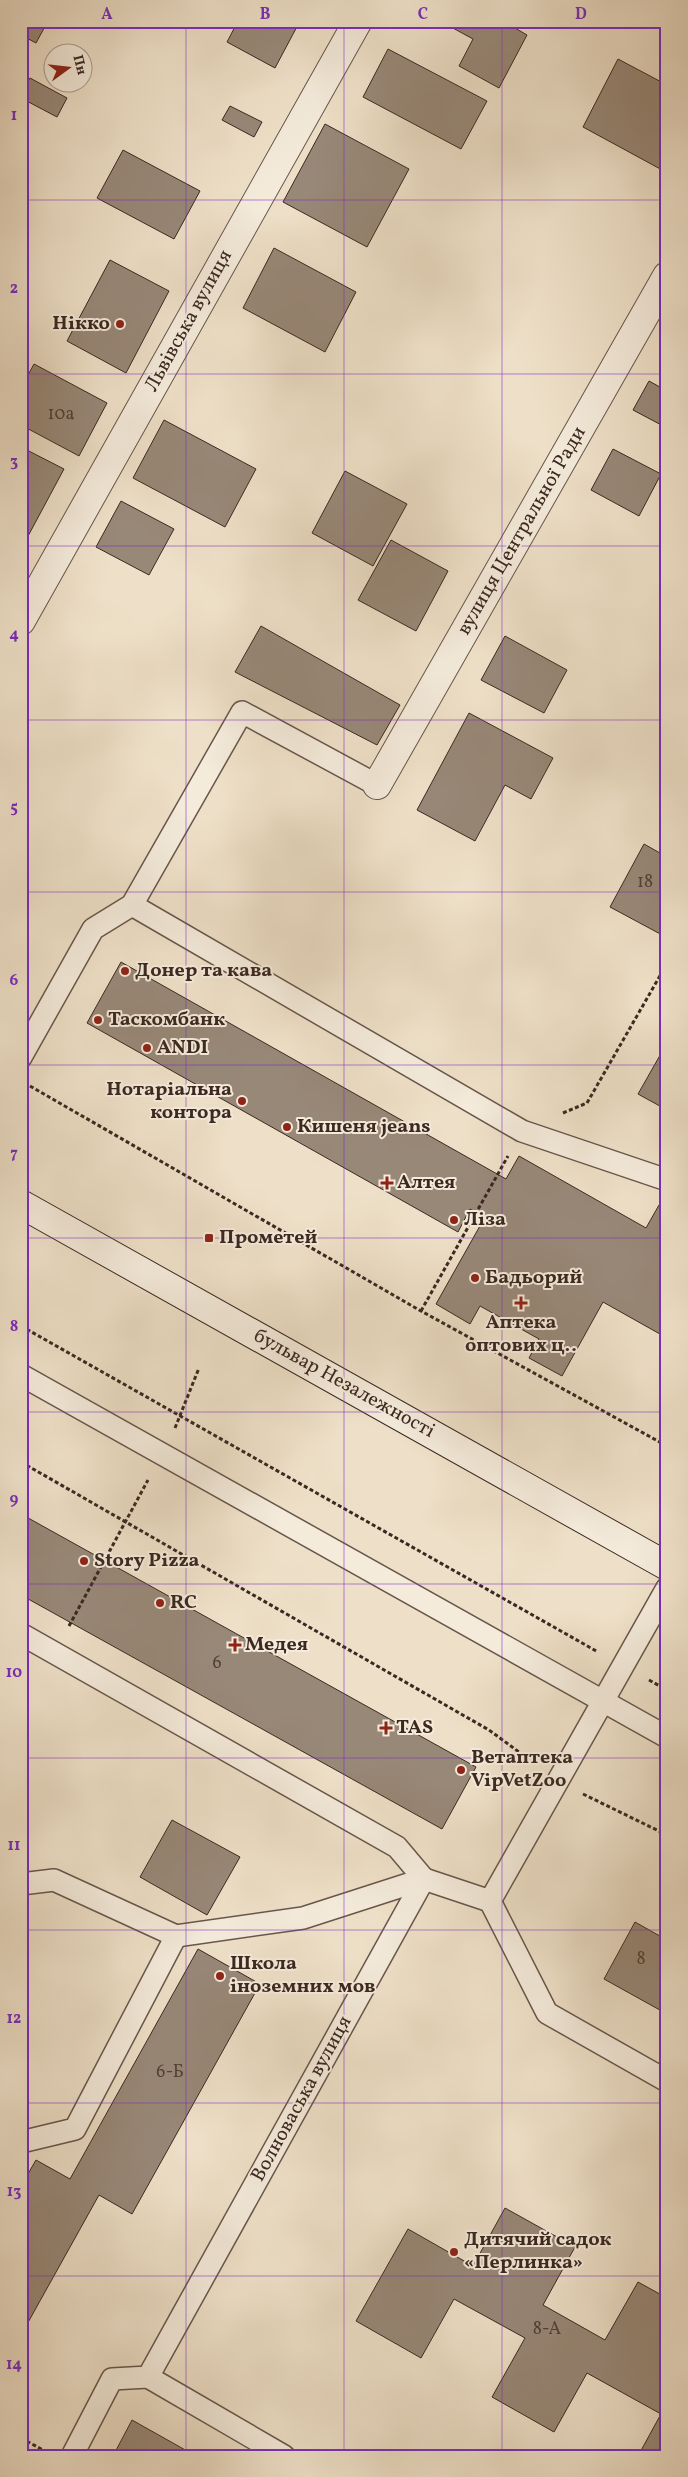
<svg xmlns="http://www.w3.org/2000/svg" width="688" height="2477" viewBox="0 0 688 2477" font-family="Vollkorn,serif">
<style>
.building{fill:#988878;stroke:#3b2821}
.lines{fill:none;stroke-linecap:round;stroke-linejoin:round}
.service-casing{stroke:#68564b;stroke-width:24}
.minor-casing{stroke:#68564b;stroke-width:30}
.secondary-casing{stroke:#3b2821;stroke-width:30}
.path{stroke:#3b2821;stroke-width:3;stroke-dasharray:4 2.5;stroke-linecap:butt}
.service{stroke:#f4ebdb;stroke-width:21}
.minor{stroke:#f4ebdb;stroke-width:28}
.secondary{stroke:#f4ebdb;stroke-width:28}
.grid{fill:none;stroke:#7b2cbf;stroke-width:1;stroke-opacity:0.55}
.poi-dot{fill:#8f2418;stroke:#f4ebdb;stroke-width:2}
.labels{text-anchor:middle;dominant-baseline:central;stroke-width:4;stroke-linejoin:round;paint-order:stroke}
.number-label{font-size:18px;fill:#524037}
.street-label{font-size:20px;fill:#3b2821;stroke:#f4ebdb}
.poi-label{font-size:20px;font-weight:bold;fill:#3b2821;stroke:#f4ebdb;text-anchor:start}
.neatline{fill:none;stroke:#7b2cbf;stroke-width:2}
.grid-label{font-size:16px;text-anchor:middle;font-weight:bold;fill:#7b2cbf}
</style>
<rect width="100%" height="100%" fill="#eee0c8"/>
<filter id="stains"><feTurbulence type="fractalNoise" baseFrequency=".004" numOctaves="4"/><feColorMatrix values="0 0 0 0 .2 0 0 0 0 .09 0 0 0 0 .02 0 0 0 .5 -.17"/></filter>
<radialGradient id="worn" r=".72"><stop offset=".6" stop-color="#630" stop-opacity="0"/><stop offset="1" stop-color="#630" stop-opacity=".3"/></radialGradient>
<g class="building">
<path d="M21 21H48L36 43 21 35Z"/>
<path d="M238 21H300L275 68 227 42Z"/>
<path d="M440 21H503L527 35 499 88 459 66 473 39Z"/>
<path d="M388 49 487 101 461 149 363 97Z"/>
<path d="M618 59 667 85V165L664 171 583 127Z"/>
<path d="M30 78 67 98 57 117 21 98V93Z"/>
<path d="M230 106 262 122 254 137 222 120Z"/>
<path d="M325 124 409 169 367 247 283 202Z"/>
<path d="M123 150 200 191 174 239 97 198Z"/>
<path d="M274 248 356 292 325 352 243 308Z"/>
<path d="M110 260 169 291 126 373 67 341Z"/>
<path d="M34 364 107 403 79 456 21 425V388Z"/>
<path d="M649 381 667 391V428L633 410Z"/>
<path d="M164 420 256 469 225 527 133 478Z"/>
<path d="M21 447 64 469 27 538 21 535Z"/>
<path d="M613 449 661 474 639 516 591 490Z"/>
<path d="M345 471 407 504 373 566 312 533Z"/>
<path d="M121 501 174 529 149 575 96 547Z"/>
<path d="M391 540 448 571 416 631 358 600Z"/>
<path d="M261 626 400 705 377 745 235 672Z"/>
<path d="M505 636 567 670 544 713 481 680Z"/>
<path d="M469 713 553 758 531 799 505 785 475 841 417 810Z"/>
<path d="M644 844 667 857V931L664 936 610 907Z"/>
<path d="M121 962 506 1179 519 1156 646 1228 659 1205 667 1210V1338L603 1302 562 1376 529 1358 539 1339 480 1306 470 1324 436 1304 485 1217 470 1209 458 1232 87 1023Z"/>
<path d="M667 1043V1110L638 1094Z"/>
<path d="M21 1514 476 1767 442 1829 21 1595Z"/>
<path d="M172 1820 240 1857 207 1915 140 1877Z"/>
<path d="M635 1922 667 1940V2014L604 1979Z"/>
<path d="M198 1949 260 1984 132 2214 99 2195 21 2335V2186L36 2160 70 2179Z"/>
<path d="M505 2208 575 2247 543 2305 605 2340 638 2282 667 2298V2456H638L661 2414 587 2373 554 2432 492 2397 525 2338 454 2299 421 2358 356 2321 408 2229 473 2266Z"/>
<path d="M132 2420 196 2456H113Z"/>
</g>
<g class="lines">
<defs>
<g id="service">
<path d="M132 905 522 1131 667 1180"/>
<path d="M21 1057 93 929 132 905 242 712 377 785"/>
<path d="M21 1375 667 1737"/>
<path d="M21 1634 397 1847 424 1879 303 1918 176 1936 54 1880 21 1884"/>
<path d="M490 1901 547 2013 667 2081"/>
<path d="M21 2142 75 2129 176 1936"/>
<path d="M148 2377 284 2456"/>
<path d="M72 2456 112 2379 148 2377 424 1879 490 1901 667 1588"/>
</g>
<g id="minor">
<path d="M21 621 358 21"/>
<path d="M377 785 667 276"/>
</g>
<path id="secondary" d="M21 1204 667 1566"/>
</defs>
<use href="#service" class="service-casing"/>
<use href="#minor" class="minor-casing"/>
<use href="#secondary" class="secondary-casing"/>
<g class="path">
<path d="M30 1086 421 1311 667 1446"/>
<path d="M563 1113 587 1103 661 974 667 975"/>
<path d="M421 1311 508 1156"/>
<path d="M21 1326 598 1652"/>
<path d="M175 1428 199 1368"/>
<path d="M21 1462 489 1730 534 1763"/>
<path d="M69 1626 148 1480"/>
<path d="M649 1680 667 1690"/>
<path d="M583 1794 667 1835"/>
<path d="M21 2438 43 2450"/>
</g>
<use href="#service" class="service"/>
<use href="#minor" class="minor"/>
<use href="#secondary" class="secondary"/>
</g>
<path class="grid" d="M186 21V2456M344 21V2456M502 21V2456M21 200H667M21 374H667M21 546H667M21 720H667M21 892H667M21 1065H667M21 1238H667M21 1412H667M21 1584H667M21 1758H667M21 1930H667M21 2103H667M21 2276H667"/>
<g class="poi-dot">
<circle cx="120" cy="324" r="5"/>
<circle cx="125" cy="971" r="5"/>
<circle cx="98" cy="1020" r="5"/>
<circle cx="147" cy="1048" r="5"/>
<circle cx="242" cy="1101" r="5"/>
<circle cx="287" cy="1127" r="5"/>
<path d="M384.5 1175.5h5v5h5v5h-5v5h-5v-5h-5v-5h5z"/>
<circle cx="454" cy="1220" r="5"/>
<rect x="204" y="1233" width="10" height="10" rx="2.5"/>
<circle cx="475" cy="1278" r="5"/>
<path d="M518.5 1295.5h5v5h5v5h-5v5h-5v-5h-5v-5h5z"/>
<circle cx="84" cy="1561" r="5"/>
<circle cx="160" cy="1603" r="5"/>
<path d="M232.5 1637.5h5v5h5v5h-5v5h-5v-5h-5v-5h5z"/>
<path d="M383.5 1720.5h5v5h5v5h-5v5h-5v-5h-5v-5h5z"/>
<circle cx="461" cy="1770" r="5"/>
<circle cx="220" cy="1976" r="5"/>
<circle cx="454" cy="2252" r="5"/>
</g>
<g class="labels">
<g class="number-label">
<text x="61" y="414">10а</text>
<text x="645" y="882">18</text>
<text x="217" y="1663">6</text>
<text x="641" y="1959">8</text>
<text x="170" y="2072">6-Б</text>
<text x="547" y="2329">8-А</text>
</g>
<g class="street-label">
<text transform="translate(189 321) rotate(-61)">Львівська вулиця</text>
<text transform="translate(522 531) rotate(-60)">вулиця Центральної Ради</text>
<text transform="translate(344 1384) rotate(29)">бульвар Незалежності</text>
<text transform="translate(302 2099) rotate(-61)">Волноваська вулиця</text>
</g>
<g class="poi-label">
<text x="110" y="324" text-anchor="end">Нікко</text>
<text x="135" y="971">Донер та кава</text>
<text x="108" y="1020">Таскомбанк</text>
<text x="157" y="1048">ANDI</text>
<text x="232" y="1090" text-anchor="end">Нотаріальна<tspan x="232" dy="23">контора</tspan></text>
<text x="297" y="1127">Кишеня jeans</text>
<text x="397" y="1183">Алтея</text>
<text x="464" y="1220">Ліза</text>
<text x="219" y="1238">Прометей</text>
<text x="485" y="1278">Бадьорий</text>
<text x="521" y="1323" text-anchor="middle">Аптека<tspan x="521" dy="23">оптових ц‥</tspan></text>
<text x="94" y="1561">Story Pizza</text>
<text x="170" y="1603">RC</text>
<text x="245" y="1645">Медея</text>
<text x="396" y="1728">TAS</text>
<text x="471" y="1758">Ветаптека<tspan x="471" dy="23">VipVetZoo</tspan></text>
<text x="230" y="1964">Школа<tspan x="230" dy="23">іноземних мов</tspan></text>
<text x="464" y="2240">Дитячий садок<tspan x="464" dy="23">«Перлинка»</tspan></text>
</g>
</g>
<rect width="688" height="2477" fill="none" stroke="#eee0c8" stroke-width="55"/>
<g transform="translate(68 68) rotate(75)"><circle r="24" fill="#f4ebdb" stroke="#aa9d91"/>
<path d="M0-4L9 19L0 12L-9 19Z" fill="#8f2418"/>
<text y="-8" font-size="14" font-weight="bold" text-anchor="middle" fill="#3b2821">Пн</text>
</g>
<rect x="28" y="28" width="632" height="2422" class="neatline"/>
<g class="grid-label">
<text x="107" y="19">A</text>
<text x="265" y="19">B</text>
<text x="423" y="19">C</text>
<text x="581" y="19">D</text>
<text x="14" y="120">1</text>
<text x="14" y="293">2</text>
<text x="14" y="466">3</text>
<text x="14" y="639">4</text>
<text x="14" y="812">5</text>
<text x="14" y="985">6</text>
<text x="14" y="1158">7</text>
<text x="14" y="1331">8</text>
<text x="14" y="1504">9</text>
<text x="14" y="1677">10</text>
<text x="14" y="1850">11</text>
<text x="14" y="2023">12</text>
<text x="14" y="2196">13</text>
<text x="14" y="2369">14</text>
</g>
<rect width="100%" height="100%" filter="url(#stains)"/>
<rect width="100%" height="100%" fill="url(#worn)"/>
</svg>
